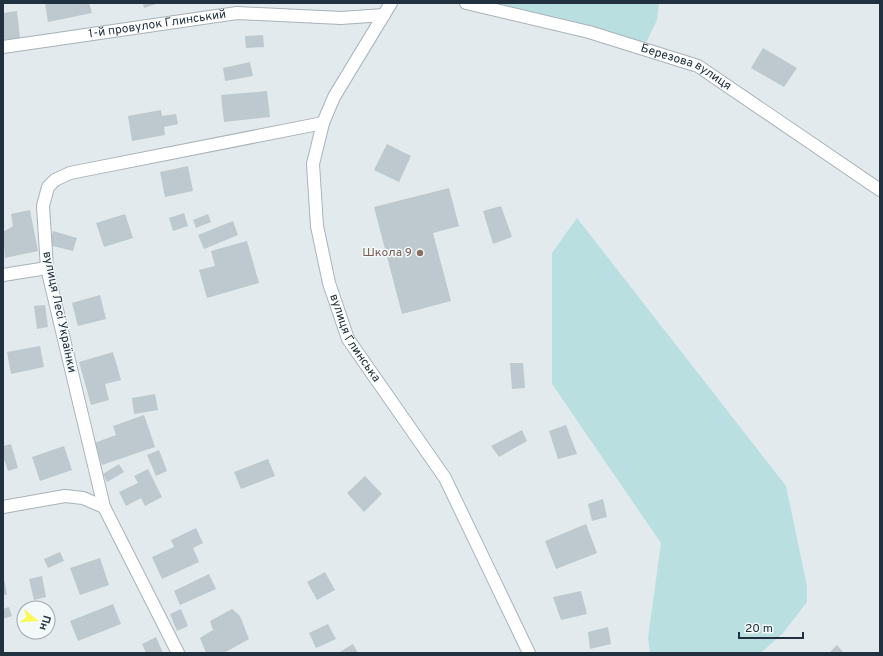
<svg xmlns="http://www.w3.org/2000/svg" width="883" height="656" viewBox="0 0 883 656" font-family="Overpass,sans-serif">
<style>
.green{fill:#badfe0}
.building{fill:#bdc9ce}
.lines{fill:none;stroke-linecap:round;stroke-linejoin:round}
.street-casing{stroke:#a8b2b9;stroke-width:14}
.secondary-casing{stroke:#a6b5c0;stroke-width:14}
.street{stroke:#fff;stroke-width:12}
.secondary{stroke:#fff;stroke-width:12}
.education-dot{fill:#8d6e63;stroke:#f3f8f9;stroke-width:1.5}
.labels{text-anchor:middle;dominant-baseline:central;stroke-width:3;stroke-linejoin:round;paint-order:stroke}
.street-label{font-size:12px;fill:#21313f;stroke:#f3f8f9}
.education-label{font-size:12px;fill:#785e54;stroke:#f3f8f9;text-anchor:end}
</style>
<rect width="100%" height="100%" fill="#e2eaed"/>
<g class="green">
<path d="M466 3H659L657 20 643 49Z"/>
<path d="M577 218 786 486 807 586V602L783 633 761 653H650L648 638 661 543 552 384V253Z"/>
</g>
<g class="building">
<path d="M45 3H89L92 13 48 22Z"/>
<path d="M143 3H159L144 8Z"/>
<path d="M17 11 20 38 3 40V13Z"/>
<path d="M263 35 264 47 246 48 245 36Z"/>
<path d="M763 48 797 68 784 87 751 68Z"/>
<path d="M250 62 253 76 225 81 223 68Z"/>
<path d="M267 91 270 117 224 122 221 95Z"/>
<path d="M161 110 162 116 176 114 178 124 164 127 165 135 132 141 128 116Z"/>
<path d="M387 144 411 156 399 182 374 170Z"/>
<path d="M188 166 193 191 165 197 160 172Z"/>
<path d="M449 188 459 226 433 233 451 301 402 314 374 207Z"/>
<path d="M501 206 512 237 493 244 483 211Z"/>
<path d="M30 210 38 251 5 258 3 232 13 226 11 214Z"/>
<path d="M184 213 188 226 173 231 169 218Z"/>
<path d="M125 214 133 238 104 247 96 223Z"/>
<path d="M208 214 211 222 196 228 193 220Z"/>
<path d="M233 221 238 235 204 249 198 235Z"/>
<path d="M53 231 77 238 73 251 49 245Z"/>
<path d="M247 241 259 283 207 298 199 270 215 266 211 251Z"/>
<path d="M100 295 106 319 78 326 72 303Z"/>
<path d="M45 305 48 327 37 329 34 306Z"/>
<path d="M40 346 44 367 11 374 7 352Z"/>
<path d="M113 352 121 380 105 384 109 400 91 405 79 362Z"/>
<path d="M510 363H523L525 388 512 389Z"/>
<path d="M155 394 158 410 134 414 132 398Z"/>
<path d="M144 415 155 447 102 465 94 443 116 435 113 426Z"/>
<path d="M566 425 577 454 558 459 549 431Z"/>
<path d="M522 430 527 441 499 457 491 446Z"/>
<path d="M11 444 18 468 8 471 3 456V446Z"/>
<path d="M64 446 72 470 40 481 32 457Z"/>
<path d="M159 450 167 471 156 476 147 455Z"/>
<path d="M268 459 275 476 241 489 234 472Z"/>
<path d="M119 464 124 472 107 482 103 474Z"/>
<path d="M148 469 162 497 145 506 141 498 126 506 119 492 138 483 134 476Z"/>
<path d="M365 476 382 494 364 512 347 493Z"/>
<path d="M603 499 607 517 592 521 588 504Z"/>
<path d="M586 524 597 553 556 569 545 541Z"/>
<path d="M196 528 203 543 193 548 199 562 162 579 152 557 174 547 171 540Z"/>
<path d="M60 552 64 561 48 568 44 559Z"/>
<path d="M100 558 109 585 80 595 70 568Z"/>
<path d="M325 572 335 590 317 600 307 582Z"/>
<path d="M3 574 7 594 3 596Z"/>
<path d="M209 574 216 589 180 605 174 591Z"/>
<path d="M42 576 46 597 34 600 29 579Z"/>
<path d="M581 591 587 614 561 620 553 597Z"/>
<path d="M113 604 121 624 78 641 70 621Z"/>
<path d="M9 607 12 616 3 619V609Z"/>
<path d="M181 609 188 626 177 631 170 614Z"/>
<path d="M232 609 240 616 249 639 224 653H206L200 638 213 630 210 621Z"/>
<path d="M328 624 336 639 316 648 309 633Z"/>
<path d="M608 627 611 644 590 649 588 632Z"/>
<path d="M156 637 163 653H146L142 644Z"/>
<path d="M353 644 358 653H338Z"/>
<path d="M837 645 844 653H829Z"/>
</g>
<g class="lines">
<defs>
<g id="street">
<path id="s1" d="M466 3 589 32 698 66 880 190"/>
<path id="s2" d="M3 47 237 13 341 18 384 15"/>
<path d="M3 275 47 268"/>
<path d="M3 507 65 496 83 498 104 507"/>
<path d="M178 653 104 507 47 268 43 206 48 187 55 180 70 173 323 123"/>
</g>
<g id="secondary">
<path id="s3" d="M391 3 334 97 323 123 313 164 317 226 329 283 348 339 445 478 529 653"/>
</g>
</defs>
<use href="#street" class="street-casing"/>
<use href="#secondary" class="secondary-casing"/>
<use href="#street" class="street"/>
<use href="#secondary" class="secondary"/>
</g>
<circle class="education-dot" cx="420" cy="253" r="4"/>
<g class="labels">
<g class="street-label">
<text stroke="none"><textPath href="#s2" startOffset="156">1-й провулок Глинський</textPath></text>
<text stroke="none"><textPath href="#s1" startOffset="230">Березова вулиця</textPath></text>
<text transform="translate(59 312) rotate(78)">вулиця Лесі Українки</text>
<text stroke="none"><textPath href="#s3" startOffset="362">вулиця Глинська</textPath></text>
</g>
<g class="education-label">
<text x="412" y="253">Школа 9</text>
</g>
</g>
<rect width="883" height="656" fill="none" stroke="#21313f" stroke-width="8"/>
<g transform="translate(36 620) rotate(107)"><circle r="19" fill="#f3f8f9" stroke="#9fa8af"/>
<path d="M0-3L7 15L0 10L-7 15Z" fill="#fafa53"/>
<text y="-6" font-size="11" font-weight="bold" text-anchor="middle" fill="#21313f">Пн</text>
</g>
<path d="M739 632v6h64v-6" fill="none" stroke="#21313f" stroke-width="2"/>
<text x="745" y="632" font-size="12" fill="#21313f" stroke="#f3f8f9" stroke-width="3" paint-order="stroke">20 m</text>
</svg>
